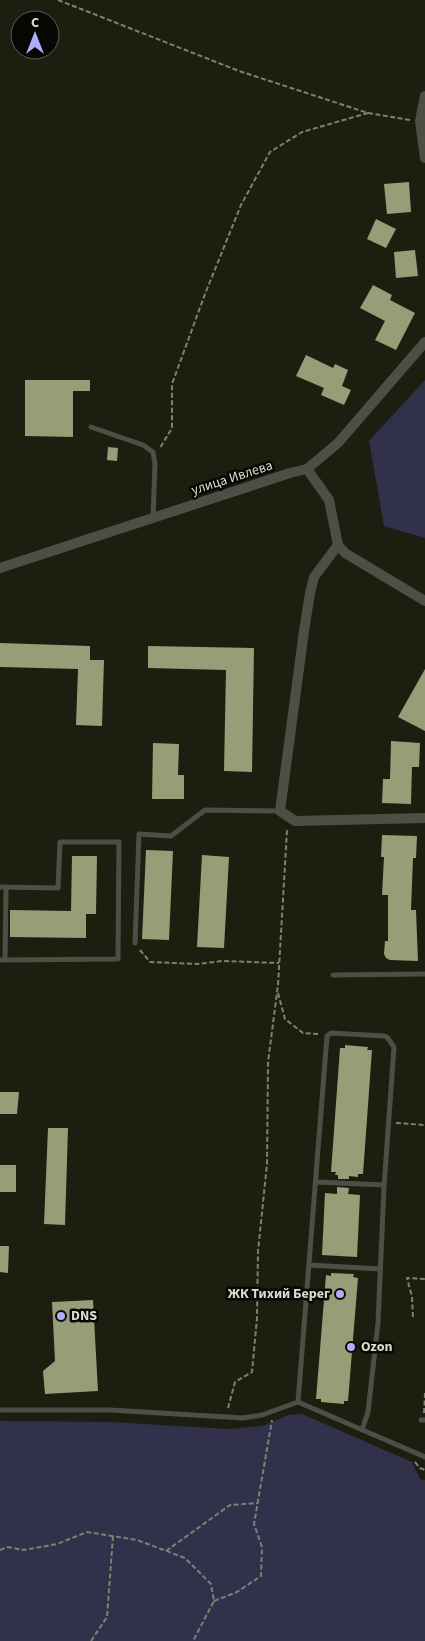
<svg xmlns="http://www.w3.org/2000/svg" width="425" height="1641" viewBox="0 0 425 1641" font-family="'Source Sans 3',sans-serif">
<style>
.green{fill:#31314c}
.building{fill:#979d77}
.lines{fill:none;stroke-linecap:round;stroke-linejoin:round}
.path{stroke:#7f8074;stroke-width:2;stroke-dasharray:5 2.5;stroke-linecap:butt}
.service{stroke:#4d4f47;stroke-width:5}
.minor{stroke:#4d4f47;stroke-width:10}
.poi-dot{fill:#afaefa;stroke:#070803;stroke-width:2}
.labels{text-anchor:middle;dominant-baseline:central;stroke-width:5;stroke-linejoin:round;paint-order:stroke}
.street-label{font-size:14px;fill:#dadcd2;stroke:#070803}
.poi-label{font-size:14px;font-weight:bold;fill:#dadcd2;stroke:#070803;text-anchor:start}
</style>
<rect width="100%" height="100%" fill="#1d1e0f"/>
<g class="green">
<path d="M425 380V538L384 526 369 441Z"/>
<path d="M302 1414 412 1462 420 1479 425 1480V1641H0V1421L111 1422 228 1429 262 1426 289 1415Z"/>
</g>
<g class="building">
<path d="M409 182 411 212 387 214 384 184Z"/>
<path d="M376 219 396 229 386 248 367 239Z"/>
<path d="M415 250 418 276 396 278 394 252Z"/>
<path d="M373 285 392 295 390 300 415 313 396 350 375 340 385 321 360 308Z"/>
<path d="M306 355 333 368 335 364 348 370 342 386 351 390 344 405 321 395 324 388 296 376Z"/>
<path d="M25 380H90V391H73V437L25 436Z"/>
<path d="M108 447 118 448 117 461 107 460Z"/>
<path d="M0 643 90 646V660H104L102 726 76 725 78 669 0 667Z"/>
<path d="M148 646 254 648 252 772 224 771 226 670 148 668Z"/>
<path d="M425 669V731L398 717Z"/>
<path d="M391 741 420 743 419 767H412L411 804 382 803 383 779H390Z"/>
<path d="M153 743 179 744 178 775H184V799H152Z"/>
<path d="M382 835 417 836 416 858H413L411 910H416L418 961 390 960 386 958 384 954 385 941H388V895H382L384 857H381Z"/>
<path d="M146 850 173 851 169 940 142 939Z"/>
<path d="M202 855 229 857 224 948 197 947Z"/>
<path d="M72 856H97L96 914H86V938L10 937V910L71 911Z"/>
<path d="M345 1045 368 1047 367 1050H372L363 1174H358V1177L349 1176V1179H338V1175H335L336 1172H331L340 1048H345Z"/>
<path d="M0 1092H19L17 1114H0Z"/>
<path d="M48 1128H68L65 1225 44 1224Z"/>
<rect x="0" y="1165" width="16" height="27"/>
<path d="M337 1187 349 1188 348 1194 360 1195 357 1257 322 1255 325 1193 337 1194Z"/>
<path d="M0 1246H9L8 1273 0 1272Z"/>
<path d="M331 1273 354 1274 353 1277 358 1278 348 1401H344V1404L321 1402V1399H316L326 1275 331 1276Z"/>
<path d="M93 1300 98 1391 45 1394 43 1371 55 1361 52 1302Z"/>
</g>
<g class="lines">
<g class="path">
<path d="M58 0 239 71 368 113 302 132 270 152 241 205 205 294 172 384V428L160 448"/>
<path d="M368 113 410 120"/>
<path d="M140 950 150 962 198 964 222 961 279 963"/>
<path d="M278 993 285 1019 303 1033 318 1034"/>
<path d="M396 1123 425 1125"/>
<path d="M413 1317 412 1297 407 1278 425 1279"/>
<path d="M228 1408 235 1382 252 1372 257 1318 258 1251 267 1164 268 1062 278 985 287 830"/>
<path d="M424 1413 425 1393"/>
<path d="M415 1462 420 1468 425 1470"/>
<path d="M0 1550 7 1547 24 1550 57 1544 87 1532 137 1540 185 1558 211 1584 214 1601 193 1641"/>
<path d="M166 1551 230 1505 258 1503"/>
<path d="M214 1601 237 1592 261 1576 262 1547 254 1524 272 1420"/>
<path d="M91 1641 107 1617 113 1536"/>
</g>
<g class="service">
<path d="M91 427 143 445 153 452 155 464 153 518"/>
<path d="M0 887 58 888 60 842H119L118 959 5 960"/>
<path d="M135 943 139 834 171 836 205 810 280 811"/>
<path d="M0 960H5L6 887"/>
<path d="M333 975 425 974"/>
<path d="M316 1182 384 1185"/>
<path d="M309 1265 380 1269"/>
<path d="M298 1402 327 1036 331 1033 384 1036 387 1037 394 1047 384 1187 378 1323 368 1412 362 1430"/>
<path d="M0 1410H110L243 1418 262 1415 298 1402 425 1457"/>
<path d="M421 1420H425"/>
</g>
<g class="minor">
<path d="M425 96 420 121 425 158"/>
<path d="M307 469 329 500 338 545 345 553 425 601"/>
<path d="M338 545 314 577 310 593 304 631 280 811 295 821 425 818"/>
<path d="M0 568 290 473 307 469 338 443 425 342"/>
</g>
</g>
<g class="poi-dot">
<circle cx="340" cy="1294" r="5"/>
<circle cx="61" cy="1316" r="5"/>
<circle cx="351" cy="1347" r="5"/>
</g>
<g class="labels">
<g class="street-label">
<text transform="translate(232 478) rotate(-18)">улица Ивлева</text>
</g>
<g class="poi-label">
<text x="330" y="1294" text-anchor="end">ЖК Тихий Берег</text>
<text x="71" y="1316">DNS</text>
<text x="361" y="1347">Ozon</text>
</g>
</g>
<g transform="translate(35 35)"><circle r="24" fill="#070803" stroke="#5b5d56"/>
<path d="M0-4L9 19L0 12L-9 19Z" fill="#afaefa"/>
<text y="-8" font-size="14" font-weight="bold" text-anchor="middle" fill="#dadcd2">С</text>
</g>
</svg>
